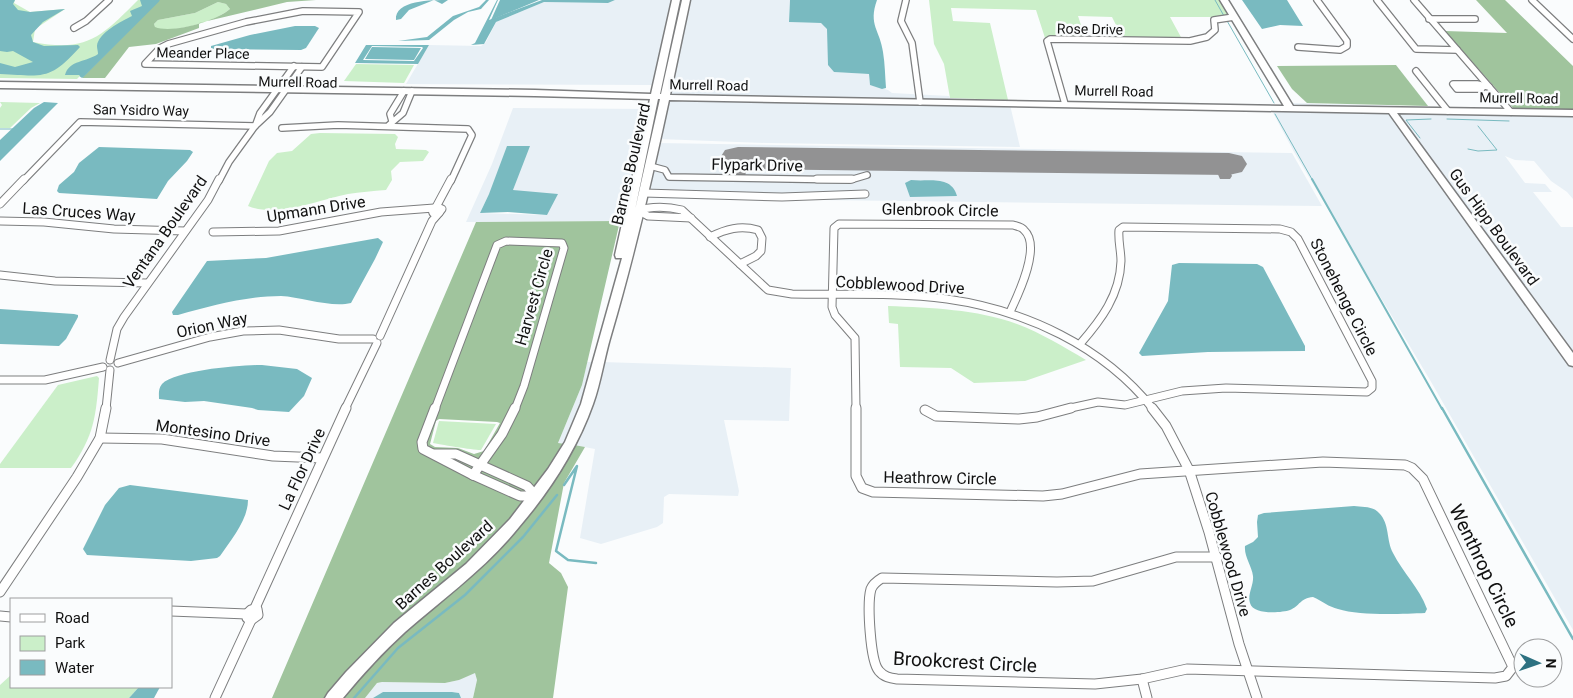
<svg xmlns="http://www.w3.org/2000/svg" width="1573" height="698" viewBox="0 0 1573 698" font-family="Roboto,sans-serif">
<style>
.built{fill:#e8f0f6;fill-rule:evenodd}
.green{fill:#cbefc9}
.forest{fill:#a0c49d;fill-rule:evenodd}
.water{fill:#79bac0;fill-rule:evenodd}
.lines{fill:none;stroke-linecap:round;stroke-linejoin:round}
.stream-far2{stroke:#79bac0;stroke-width:1}
.stream-far1{stroke:#79bac0;stroke-width:2}
.stream{stroke:#79bac0;stroke-width:2.5}
.canal{stroke:#79bac0;stroke-width:5}
.taxiway{fill:#929293;fill-rule:evenodd}
.runway{fill:#929293;fill-rule:evenodd}
.street-far2-casing{stroke:#7d7e7f;stroke-width:8}
.street-far1-casing{stroke:#7d7e7f;stroke-width:9}
.street-casing{stroke:#7d7e7f;stroke-width:11}
.secondary-casing{stroke:#7d7e7f;stroke-width:3}
.street-far2{stroke:#fff;stroke-width:5.5}
.street-far1{stroke:#fff;stroke-width:7}
.street{stroke:#fff;stroke-width:9}
.secondary{fill:#fff;fill-rule:evenodd}
.labels{text-anchor:middle;dominant-baseline:central;stroke-width:5;stroke-linejoin:round;paint-order:stroke}
.far-street-label{font-size:14px;fill:#111;stroke:#fafcfd}
.street-label{font-size:16px;fill:#111;stroke:#fafcfd}
.near-street-label{font-size:19px;fill:#111;stroke:#fafcfd}
</style>
<rect width="100%" height="100%" fill="#fafcfd"/>
<g class="built">
<path d="M615 0H673L652 96 650 95 652 85 406 84 429 45 481 46 486 42 496 22 544 2 608 3Z"/>
<path d="M689 0H790L789 22 821 23 828 29V62L834 72 869 74 870 85 888 90 892 93 949 96 950 98 1008 100 1009 102 668 97Z"/>
<path d="M667 100 1010 105 1020 147 767 143 659 139Z"/>
<path d="M651 101 620 221 466 222 492 164 513 108 647 109 649 102ZM529 146 513 190 522 192 547 215 480 213 489 194Z"/>
<path d="M1290 103 1442 107 1444 110 1292 106Z"/>
<path d="M1271 109 1389 111 1573 368V630L1430 380 1294 152Z"/>
<path d="M1395 111 1573 114V199L1567 192 1551 181 1534 161 1515 160 1505 156 1525 183 1545 184 1552 192H1533L1561 227H1573V357Z"/>
<path d="M658 143 1292 153 1322 206 646 198Z"/>
<path d="M587 362H594L584 401 566 444 558 443 582 385Z"/>
<path d="M602 362 791 368 789 421 724 420 739 491 738 496 669 494 664 497 663 523 657 527 601 544 580 538 595 449 574 445Z"/>
<path d="M471 673H475L477 680 473 698H461L459 693 452 692H383L373 698H365L377 683 382 682 445 683 459 680Z"/>
</g>
<g class="green">
<path d="M0 0H15L14 3 30 12 65 9 35 29 33 42C87 53 102 36 138 0H156L77 79 0 78Z"/>
<path d="M929 0H1221L1232 17H1170L1182 39H1123L1112 17 1078 16 1085 37 1045 38 1036 10 951 8 953 21 990 23 1008 100 950 98 944 64 934 44Z"/>
<path d="M218 2 226 4 230 9C216 21 173 34 155 28L154 24 158 20 195 13Z"/>
<path d="M356 64 414 65 404 83 344 81Z"/>
<path d="M0 102H1L40 103 31 108 10 128H0V108L2 105Z"/>
<path d="M320 133 395 134 398 137 395 144 396 149 426 150 429 152 423 161 400 162 391 171 392 180 386 190C373 191 360 192 348 194 318 200 277 218 248 206L269 161 277 153 292 151 311 134Z"/>
<path d="M888 306C932 308 976 309 1017 324 1041 333 1064 347 1086 360L1025 381 974 383 951 368 900 367 898 324 889 323Z"/>
<path d="M97 376 99 378C96 416 94 436 71 468H0V464L58 385Z"/>
<path d="M439 421 496 424 481 450C479 451 437 444 433 443Z"/>
<path d="M11 675V687H139L129 698H0V685Z"/>
</g>
<g class="forest">
<path d="M159 0H316L287 2 199 23V28L156 44 129 47 105 78H82ZM218 2 226 4 230 9C216 21 172 34 155 27L154 24 158 20 195 13Z"/>
<path d="M1476 0H1505L1573 66V110L1514 109 1445 31 1507 33Z"/>
<path d="M1396 65 1428 106 1307 103 1292 89 1277 66Z"/>
<path d="M620 221 582 385 558 443 566 444 512 522 328 698H272L476 222ZM439 419 497 422 500 423 484 451 474 454 458 448 435 447 430 444 436 421Z"/>
<path d="M574 445 585 447 564 483 549 563 561 573 568 587 553 698H473L477 680 475 673 459 680 445 683 382 682 377 683 365 698H339L403 630 474 571Z"/>
</g>
<g class="water">
<path d="M0 0H15L13 4 18 10 30 12 65 9 43 22 31 35 33 42 44 46 78 45 80 47C49 81 44 76 0 74V63L15 67 33 62 13 51 7 52 0 51Z"/>
<path d="M140 0H157L82 75H65C69 60 87 62 98 54 98 51 97 49 97 46 98 33 122 21 132 16L130 11 142 6Z"/>
<path d="M434 0 409 10 401 19 396 20C394 0 432 0 448 0L442 4Z"/>
<path d="M486 0H489L481 9 468 12 454 20 429 40 398 41 427 37 453 16 479 7Z"/>
<path d="M497 0H498L489 20 542 0H615L608 3 544 2 496 22 484 44 471 45 475 43Z"/>
<path d="M500 0H539L491 20Z"/>
<path d="M790 0H877C868 25 880 30 883 52 885 64 885 76 886 88L882 89 870 85 869 74 834 72 828 65 827 29 821 23 789 22Z"/>
<path d="M1242 0H1287L1303 26 1280 25 1262 29Z"/>
<path d="M295 26H315L319 28 306 48 301 50 211 49V46L250 35Z"/>
<path d="M366 45H429L418 64 355 63ZM372 46 422 47 423 48 414 61 363 60Z"/>
<path d="M372 47 421 48 414 60 365 59Z"/>
<path d="M44 102 58 103 0 161V140L34 108Z"/>
<path d="M507 146H530L513 190 558 194 547 215 508 212 480 213 489 194Z"/>
<path d="M99 147 190 150 193 152 187 161 168 181 157 199 59 193 57 191 59 185 74 172 79 163Z"/>
<path d="M911 180C929 182 951 175 957 196L910 197 905 183Z"/>
<path d="M378 238 383 242 375 259 351 303C331 308 302 297 281 296 247 296 211 306 178 315H173L172 312 207 261 266 258Z"/>
<path d="M1179 263 1257 264 1263 267 1305 346V351L1208 352 1142 356 1139 353 1168 301 1172 265Z"/>
<path d="M0 309 74 314 78 315V317L66 339 59 346 0 344Z"/>
<path d="M262 365 297 369 312 378 304 396 289 412 258 410 252 408 204 401 185 402 159 399C159 394 158 389 162 384 176 370 242 365 262 365Z"/>
<path d="M130 485 248 500C248 520 231 540 220 556L217 558 191 561 87 555 83 549 105 505 119 488Z"/>
<path d="M1354 506C1362 507 1373 506 1379 513 1390 524 1386 540 1393 553 1403 573 1419 587 1427 609L1425 613C1402 614 1359 616 1338 609 1329 607 1322 601 1313 597 1300 598 1300 606 1290 610 1281 613 1253 615 1250 603 1247 595 1254 585 1253 576 1252 566 1244 557 1245 546L1253 542 1258 537 1257 522 1258 515 1264 513Z"/>
<path d="M139 687H160L154 698H129Z"/>
<path d="M383 692H452L459 693 461 698H373Z"/>
</g>
<g class="lines">
<g class="stream-far2">
<path d="M1215 0 1224 16"/>
<path d="M1226 19 1274 103"/>
<path d="M1275 114 1313 181"/>
<path d="M1447 119 1509 121"/>
<path d="M0 129H13"/>
<path d="M1420 138 1406 120 1431 119"/>
<path d="M1468 149 1478 151 1497 150 1478 126"/>
</g>
<path class="stream-far1" d="M1312 179 1442 409"/>
<g class="stream">
<path d="M1442 408 1573 639"/>
<path d="M564 485 577 466 556 551 568 560 596 563"/>
<path d="M354 698 398 648 465 595 523 537 557 495"/>
</g>
<path class="canal" d="M82 75 157 0"/>
<g class="taxiway">
<path d="M742 154 747 155 749 158 744 181H734L732 178 737 155Z"/>
<path d="M1220 159 1225 160 1232 176 1230 179H1220L1213 163 1215 160Z"/>
</g>
<path class="runway" d="M738 147 1229 153 1242 156 1247 164 1242 172 1229 175 738 169 725 166 720 158 725 150Z"/>
<defs>
<g id="street-far2">
<path d="M906 0 901 21 912 43 920 102"/>
<path d="M1377 0 1416 49 1457 50"/>
<path d="M1414 0 1511 112"/>
<path d="M1532 0 1573 39"/>
<path d="M303 11 359 12 322 67 145 64 160 48 168 44 246 22Z"/>
<path d="M1429 19H1475"/>
<path d="M74 28 86 21 109 0"/>
<path d="M1298 47 1340 50 1347 46V41L1317 0"/>
<path d="M1416 71 1448 111"/>
<path d="M1483 87 1481 89H1457L1453 84H1477L1489 87"/>
<path d="M1065 104 1047 41 1050 39 1190 41 1207 37 1215 30 1214 20 1234 17"/>
<path d="M392 121 390 114 404 91"/>
<path d="M256 124 260 113 294 66"/>
<path d="M389 125 403 113 412 91"/>
<path d="M282 128 338 125 468 129 472 135 451 181"/>
<path d="M650 166 665 170 669 177 850 180 867 175"/>
<path d="M23 181 80 122 255 126"/>
<path d="M219 181 229 162 255 126 270 112 302 67"/>
</g>
<g id="street-far1">
<path d="M817 179H852"/>
<path d="M644 193 782 197 865 194"/>
<path d="M0 204 24 179"/>
<path d="M436 207 451 179"/>
<path d="M437 207 442 209 439 213H433L432 210Z"/>
<path d="M635 211C651 206 666 206 682 210L768 290 792 294C843 295 896 292 947 299 1025 310 1103 346 1153 409"/>
<path d="M639 211 648 216 691 218"/>
<path d="M0 221 44 222 114 229 185 231"/>
<path d="M213 232 279 231 381 212 434 208"/>
<path d="M710 237C726 229 740 225 758 230L762 238 761 251 756 256 740 264"/>
<path d="M0 275 55 281 147 283"/>
<path d="M380 336 432 221 439 213"/>
<path d="M110 360 117 329 124 317 208 200 219 179"/>
<path d="M118 363 210 337 243 331 279 330 339 339H373"/>
<path d="M0 380H45L103 367"/>
<path d="M106 409 110 370"/>
<path d="M345 409 377 343"/>
<path d="M435 409 497 245 506 241 562 243 564 248 524 386 515 409"/>
<path d="M856 409 855 338 835 315 832 307 834 228 839 224 1013 225C1016 226 1022 227 1024 230 1042 246 1018 295 1010 312"/>
<path d="M1066 409 1098 402 1125 405 1182 391 1226 388 1367 392 1372 388V381L1298 239 1291 232 1280 229 1123 227 1119 230C1118 241 1121 251 1121 261 1120 295 1101 320 1080 344"/>
</g>
<g id="street">
<path d="M435 408 422 442 423 449 473 475"/>
<path d="M856 408V476L862 488 873 492 1043 496 1062 494 1140 474 1323 462 1405 465 1412 468 1423 479 1513 667 1506 676 1495 678 1187 669 1142 679 1095 684 897 679C890 678 884 677 879 671 870 661 867 603 871 589 873 584 877 581 882 578L1057 582 1093 581 1176 557H1217"/>
<path d="M1152 408 1166 426 1189 470 1209 532 1239 644 1257 698"/>
<path d="M925 410 936 416 1019 419 1037 417 1071 408"/>
<path d="M100 438 162 439 273 456 322 458"/>
<path d="M435 454H456L527 486 536 496"/>
<path d="M473 475 520 496H536"/>
<path d="M473 475 502 434 515 408"/>
<path d="M0 592 77 477 100 438 106 408"/>
<path d="M255 608 346 408"/>
<path d="M257 609 258 615 251 620 247 618V614L251 610Z"/>
<path d="M171 611 247 614"/>
<path d="M0 616 11 617"/>
<path d="M1142 679 1147 698"/>
<path d="M215 698 251 620"/>
</g>
<path id="secondary" d="M672 0H680L660 94H661L682 0H690L670 95 1284 106 1220 0H1228L1293 106 1573 110V116L1397 113 1573 353V366L1569 365 1389 113 669 100C652 179 634 257 611 335 604 358 601 382 593 404 577 449 550 491 519 527 486 568 444 598 405 632 383 652 362 675 343 698H325L328 693 346 672 394 623 466 564 510 519 548 469 565 442 581 404 622 258H616L615 255 650 99 535 96 0 88V82L535 90 651 94ZM658 99H660L635 210Z"/>
</defs>
<use href="#street-far2" class="street-far2-casing"/>
<use href="#street-far1" class="street-far1-casing"/>
<use href="#street" class="street-casing"/>
<use href="#secondary" class="secondary-casing"/>
<use href="#street-far2" class="street-far2"/>
<use href="#street-far1" class="street-far1"/>
<use href="#street" class="street"/>
<use href="#secondary" class="secondary"/>
</g>
<g class="labels">
<g class="far-street-label">
<text transform="translate(1090 29) rotate(1)">Rose Drive</text>
<text transform="translate(203 53) rotate(1)">Meander Place</text>
<text transform="translate(298 82) rotate(1)">Murrell Road</text>
<text transform="translate(709 85) rotate(1)">Murrell Road</text>
<text transform="translate(1114 91) rotate(1)">Murrell Road</text>
<text transform="translate(1519 98) rotate(1)">Murrell Road</text>
<text transform="translate(141 110) rotate(1)">San Ysidro Way</text>
</g>
<g class="street-label">
<text transform="translate(631 164) rotate(-77)">Barnes Boulevard</text>
<text transform="translate(757 165) rotate(1)">Flypark Drive</text>
<text transform="translate(316 209) rotate(-9)">Upmann Drive</text>
<text transform="translate(940 210) rotate(1)">Glenbrook Circle</text>
<text transform="translate(79 212) rotate(4)">Las Cruces Way</text>
<text transform="translate(1494 227) rotate(54)">Gus Hipp Boulevard</text>
<text transform="translate(165 232) rotate(-55)">Ventana Boulevard</text>
<text transform="translate(900 285) rotate(3)">Cobblewood Drive</text>
<text transform="translate(534 297) rotate(-74)">Harvest Circle</text>
<text transform="translate(1344 297) rotate(63)">Stonehenge Circle</text>
<text transform="translate(212 325) rotate(-12)">Orion Way</text>
<text transform="translate(213 433) rotate(8)">Montesino Drive</text>
<text transform="translate(302 469) rotate(-65)">La Flor Drive</text>
<text transform="translate(940 478) rotate(1)">Heathrow Circle</text>
<text transform="translate(1228 554) rotate(74)">Cobblewood Drive</text>
<text transform="translate(444 565) rotate(-42)">Barnes Boulevard</text>
</g>
<g class="near-street-label">
<text transform="translate(1484 566) rotate(64)">Wenthrop Circle</text>
<text transform="translate(965 662) rotate(3)">Brookcrest Circle</text>
</g>
</g>
<rect x="10" y="598" width="162" height="90" fill="#fafcfd" stroke="#9d9e9f"/>
<rect x="20" y="614" width="25" height="8" fill="#ffffff" stroke="#9d9e9f"/>
<text x="55" y="623" font-size="15" fill="#111111">Road</text>
<rect x="20" y="636" width="25" height="15" fill="#cbefc9" stroke="#9d9e9f"/>
<text x="55" y="648" font-size="15" fill="#111111">Park</text>
<rect x="20" y="660" width="25" height="15" fill="#79bac0" stroke="#9d9e9f"/>
<text x="55" y="673" font-size="15" fill="#111111">Water</text>
<g transform="translate(1538 663) rotate(92)"><circle r="24" fill="#fafcfd" stroke="#9d9e9f"/>
<path d="M0-4L9 19L0 12L-9 19Z" fill="#2d7181"/>
<text y="-8" font-size="14" font-weight="bold" text-anchor="middle" fill="#111111">N</text>
</g>
</svg>
